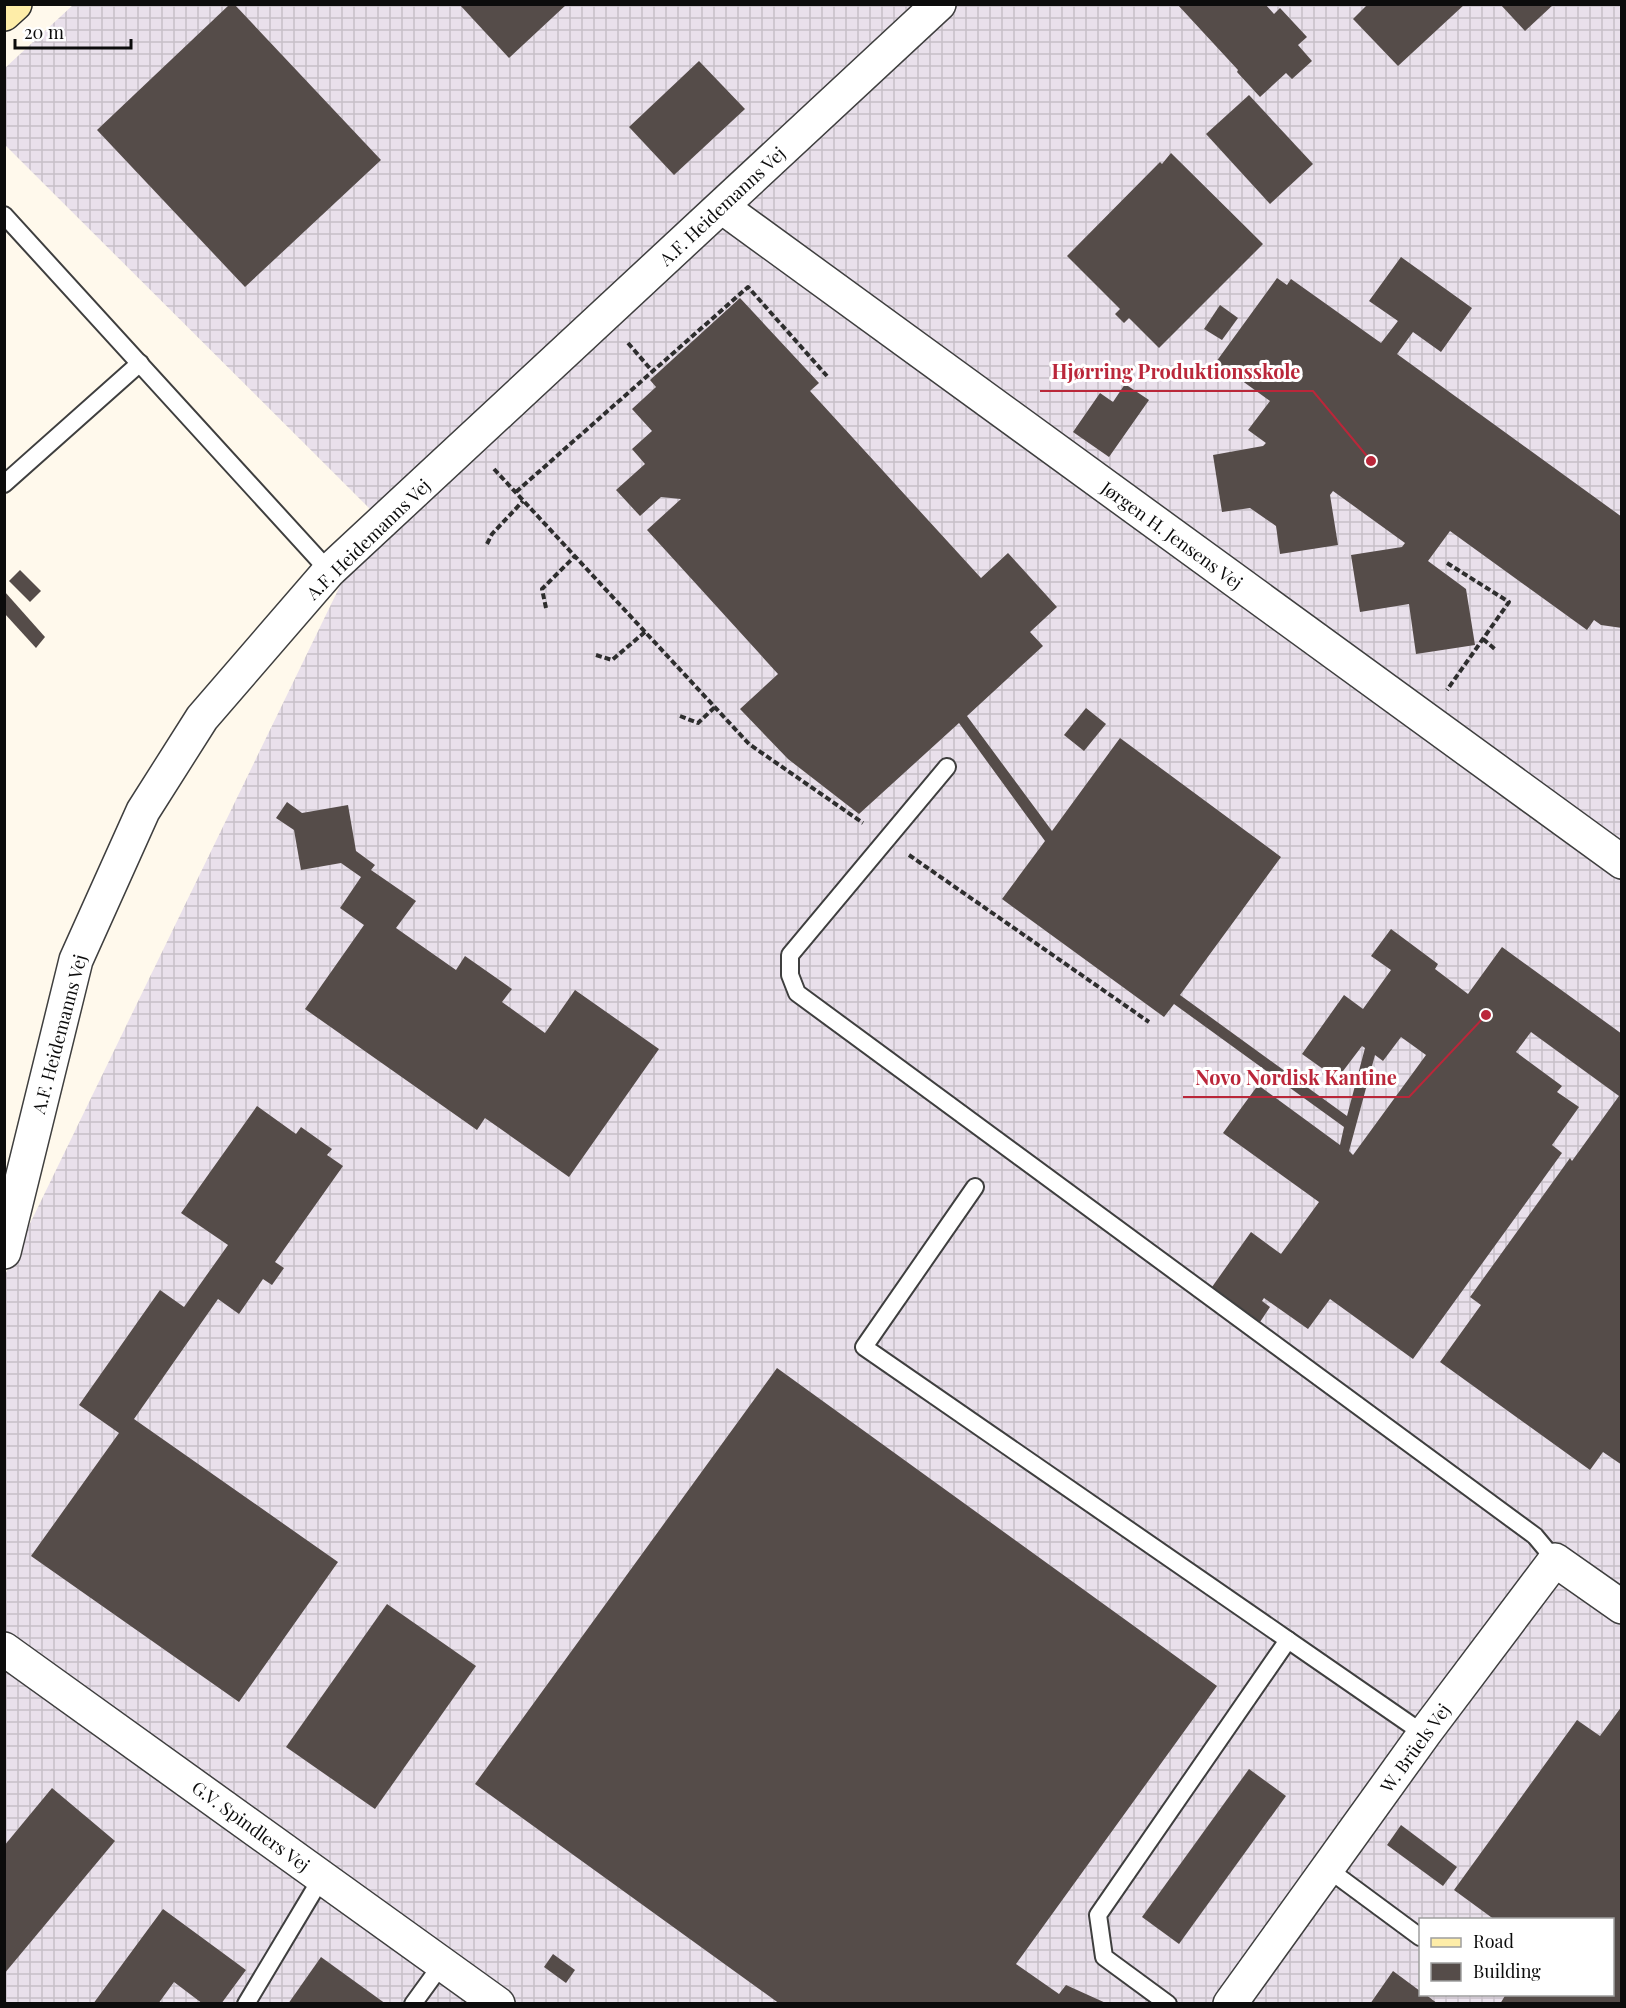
<svg xmlns="http://www.w3.org/2000/svg" width="1626" height="2008" viewBox="0 0 1626 2008" font-family="'Playfair Display',serif">
<style>
.industrial{fill:url(#industrial-grid);fill-rule:evenodd}
.building{fill:#554c49;fill-rule:evenodd}
.lines{fill:none;stroke-linecap:round;stroke-linejoin:round}
.lane-casing{stroke:#3f3f3f;stroke-width:20}
.street-casing{stroke:#3f3f3f;stroke-width:36}
.secondary-casing{stroke:#2e2e2e;stroke-width:36}
.path{stroke:#2e2e2e;stroke-width:4;stroke-dasharray:6 3;stroke-linecap:butt}
.lane{stroke:#fff;stroke-width:16}
.street{stroke:#fff;stroke-width:33}
.secondary{stroke:#feeda8;stroke-width:33}
.labels{text-anchor:middle;dominant-baseline:central;stroke-width:6;stroke-linejoin:round;paint-order:stroke}
.street-label{font-size:18px;fill:#0c0c0c;stroke:#fff}
.leader{fill:none;stroke:#ba273a;stroke-width:2}
.callout-dot{fill:#ba273a;stroke:#fff;stroke-width:2}
.callout-label{font-size:20px;text-anchor:middle;font-weight:bold;fill:#ba273a;stroke:#fff;stroke-width:6;stroke-linejoin:round;paint-order:stroke}
</style>
<defs>
<pattern id="industrial-grid" width="8" height="8" patternUnits="userSpaceOnUse" patternTransform="scale(1.5)"><rect width="8" height="8" fill="#e9e0eb"/><path d="M0 4h8M4 0v8" fill="none" stroke="#c7bfc8"/></pattern>
</defs>
<rect width="100%" height="100%" fill="#fff9ec"/>
<path class="industrial" d="M73 5H1621V2003H5L4 1277 375 514 5 145V68ZM1420 1920H1612V1994H1420Z"/>
<g class="building">
<path d="M459 4H567L509 58Z"/>
<path d="M1177 4H1265L1274 14 1280 8 1307 37 1298 45 1312 61 1292 79 1286 73 1260 97 1237 72 1238 70Z"/>
<path d="M1368 4H1465L1398 66 1353 19Z"/>
<path d="M1500 4H1554L1525 31Z"/>
<path d="M229 5H235L381 160 245 287 97 130Z"/>
<path d="M699 61 745 109 674 175 629 127Z"/>
<path d="M1249 95 1313 164 1270 204 1206 134Z"/>
<path d="M1171 153 1263 244 1159 348 1129 318 1124 323 1115 314 1120 309 1067 256 1160 162 1162 164Z"/>
<path d="M1401 257 1472 308 1441 352 1413 332 1397 354 1622 517V628L1601 625 1594 620 1587 630 1450 531 1428 561 1466 589 1475 645 1416 654 1409 604 1360 612 1351 555 1402 547 1405 543 1333 491 1330 495 1338 545 1280 554 1276 526 1250 508 1222 512 1213 455 1263 446 1266 443 1248 430 1270 401 1216 362 1277 278 1287 285 1291 279 1381 343 1398 321 1369 301Z"/>
<path d="M740 298 819 383 810 391 981 578 1008 553 1057 607 1030 632 1043 646 967 716 1052 831 1120 738 1281 857 1180 995 1347 1116 1365 1048 1362 1046 1337 1079 1302 1054 1344 995 1363 1009 1391 970 1371 956 1391 929 1438 964 1435 969 1468 994 1502 947 1622 1034V1465L1603 1452 1590 1470 1440 1362 1481 1305 1470 1297 1570 1158 1572 1161 1619 1096 1531 1032 1516 1052 1562 1086 1557 1092 1579 1107 1552 1145 1562 1153 1413 1359 1330 1299 1308 1329 1264 1298 1262 1301 1270 1307 1260 1322 1212 1287 1251 1232 1281 1254 1319 1202 1223 1133 1258 1085 1340 1145 1344 1127 1174 1004 1164 1017 1002 899 1045 841 959 723 859 814 788 759 740 709 778 674 647 530 681 499 661 497 640 516 616 490 645 464 632 449 652 431 632 409 656 387 650 380ZM1401 1037 1426 1055 1353 1155 1349 1151 1375 1055 1383 1061Z"/>
<path d="M1220 305 1238 318 1222 340 1204 329Z"/>
<path d="M1125 384 1149 400 1109 457 1073 432 1100 393 1113 402Z"/>
<path d="M20 570 41 591 30 602 9 581Z"/>
<path d="M5 592 45 637 36 648 5 614Z"/>
<path d="M1086 708 1106 724 1084 751 1064 735Z"/>
<path d="M287 802 302 813 348 805 356 851 375 865 371 870 416 901 396 928 456 970 465 956 512 989 502 1002 545 1033 575 990 659 1049 569 1177 485 1118 477 1130 305 1009 364 925 340 908 361 877 341 863 301 870 294 830 276 818Z"/>
<path d="M257 1106 296 1134 301 1127 332 1149 327 1155 343 1166 275 1262 284 1268 272 1285 263 1279 239 1314 218 1299 134 1419 338 1562 239 1702 31 1556 119 1433 79 1405 160 1290 184 1307 228 1245 181 1213Z"/>
<path d="M777 1368 1217 1686 1016 1964 1059 1994 1066 1985 1108 2004H780L475 1784Z"/>
<path d="M387 1604 476 1666 375 1809 286 1747Z"/>
<path d="M1622 1706V2004H1500L1506 1994H1612V1920H1495L1454 1890 1577 1720 1600 1736Z"/>
<path d="M1249 1769 1286 1796 1179 1944 1142 1917Z"/>
<path d="M52 1788 115 1841 4 1974V1846Z"/>
<path d="M1401 1825 1457 1867 1443 1886 1387 1845Z"/>
<path d="M163 1909 246 1970 221 2004H203L174 1982 158 2004H93Z"/>
<path d="M553 1954 575 1970 566 1983 544 1967Z"/>
<path d="M321 1957 386 2004H288Z"/>
<path d="M1393 1971 1420 1991V1994H1425L1438 2004H1370Z"/>
</g>
<g class="lines">
<defs>
<g id="lane">
<path d="M4 215 329 571"/>
<path d="M4 484 140 363"/>
<path d="M947 767 790 955V975L797 993 1535 1536 1555 1560"/>
<path d="M975 1187 864 1347 1288 1640"/>
<path d="M1328 1869 1420 1937"/>
<path d="M246 2004 322 1877"/>
<path d="M413 2004 442 1964"/>
<path d="M1168 2004 1104 1957 1098 1915 1288 1640 1424 1734"/>
</g>
<g id="street">
<path d="M722 207 1622 862"/>
<path d="M4 1252 76 960 143 811 202 718 329 571 939 4"/>
<path d="M4 1649 498 2004"/>
<path d="M1230 2004 1424 1734 1555 1560 1622 1607"/>
</g>
<path id="secondary" d="M4 14 15 4"/>
</defs>
<use href="#lane" class="lane-casing"/>
<use href="#street" class="street-casing"/>
<use href="#secondary" class="secondary-casing"/>
<g class="path">
<path d="M628 343 653 372"/>
<path d="M494 469 749 744 863 823"/>
<path d="M516 492 748 287 827 376"/>
<path d="M487 544 492 534 523 501"/>
<path d="M1447 563 1509 602 1447 690"/>
<path d="M546 608 542 589 575 556"/>
<path d="M1483 639 1496 650"/>
<path d="M596 655 612 660 645 632"/>
<path d="M680 716 698 723 715 707"/>
<path d="M909 855 1149 1022"/>
</g>
<use href="#lane" class="lane"/>
<use href="#street" class="street"/>
<use href="#secondary" class="secondary"/>
</g>
<g class="labels">
<g class="street-label">
<text transform="translate(722 206) rotate(-43)">A.F. Heidemanns Vej</text>
<text transform="translate(1172 535) rotate(36)">Jørgen H. Jensens Vej</text>
<text transform="translate(368 539) rotate(-44)">A.F. Heidemanns Vej</text>
<text transform="translate(59 1034) rotate(-75)">A.F. Heidemanns Vej</text>
<text transform="translate(1415 1748) rotate(-54)">W. Brüels Vej</text>
<text transform="translate(251 1826) rotate(36)">G.V. Spindlers Vej</text>
</g>
</g>
<path class="leader" d="M1371 461L1313 391H1040M1486 1015L1409 1097H1183"/>
<g class="callout-dot">
<circle cx="1371" cy="461" r="6"/>
<circle cx="1486" cy="1015" r="6"/>
</g>
<g class="callout-label">
<text x="1176" y="379">Hjørring Produktionsskole</text>
<text x="1296" y="1085">Novo Nordisk Kantine</text>
</g>
<rect width="1626" height="2008" fill="none" stroke="#0c0c0c" stroke-width="12"/>
<rect x="1419" y="1918" width="195" height="78" fill="#ffffff" stroke="#9e9e9e" stroke-width="1.5"/>
<rect x="1431" y="1938" width="30" height="9" fill="#feeda8" stroke="#9e9e9e" stroke-width="1.5"/>
<text x="1473" y="1948" font-size="18" fill="#0c0c0c">Road</text>
<rect x="1431" y="1963" width="30" height="18" fill="#554c49" stroke="#9e9e9e" stroke-width="1.5"/>
<text x="1473" y="1978" font-size="18" fill="#0c0c0c">Building</text>
<path d="M15 39v9h116v-9" fill="none" stroke="#0c0c0c" stroke-width="3"/>
<text x="24" y="39" font-size="18" fill="#0c0c0c" stroke="#ffffff" stroke-width="4.5" paint-order="stroke">20 m</text>
</svg>
